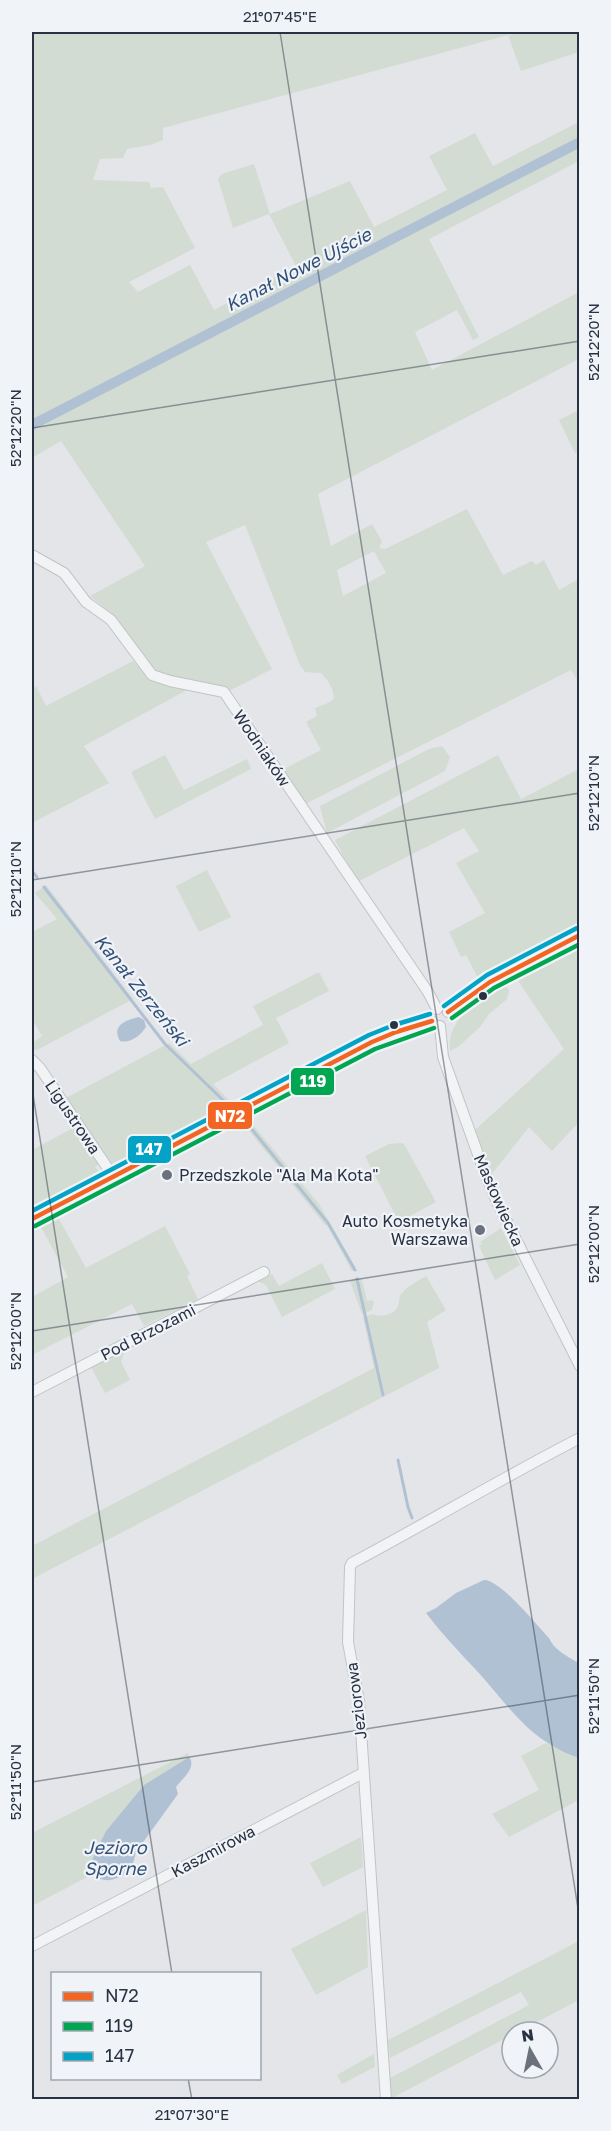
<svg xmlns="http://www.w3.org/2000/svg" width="611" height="2131" viewBox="0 0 611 2131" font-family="'Golos Text',sans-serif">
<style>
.green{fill:#d3dcd3;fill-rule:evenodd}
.water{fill:#b1c1d4}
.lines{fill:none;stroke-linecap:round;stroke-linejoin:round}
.stream{stroke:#b1c1d4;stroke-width:3}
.canal{stroke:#b1c1d4;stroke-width:10}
.minor-casing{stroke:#c1c3c6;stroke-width:12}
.minor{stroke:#f2f3f5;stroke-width:10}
.bus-1-casing{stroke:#f0f3f7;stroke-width:9}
.bus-2-casing{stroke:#f0f3f7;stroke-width:9}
.bus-3-casing{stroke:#f0f3f7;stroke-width:9}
.bus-1{stroke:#f26522;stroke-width:4.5}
.bus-2{stroke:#00a651;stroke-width:4.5}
.bus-3{stroke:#02a3c7;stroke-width:4.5}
.ticks{fill:none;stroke:#293242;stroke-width:1.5;stroke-opacity:0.45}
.bus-dot{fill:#293242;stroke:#f0f3f7;stroke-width:2}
.poi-dot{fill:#6a717c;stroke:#f0f3f7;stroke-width:2}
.labels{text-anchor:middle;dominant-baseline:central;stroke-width:4.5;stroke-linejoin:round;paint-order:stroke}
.street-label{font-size:16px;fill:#293242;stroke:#f0f3f7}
.poi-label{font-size:16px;fill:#293242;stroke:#f0f3f7;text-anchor:start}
.water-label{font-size:18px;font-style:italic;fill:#325077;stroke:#f0f3f7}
.line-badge{stroke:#f0f3f7;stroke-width:2}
.badge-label{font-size:16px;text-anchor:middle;font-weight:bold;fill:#fff}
.neatline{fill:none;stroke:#293242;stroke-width:2}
.ticks-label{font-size:15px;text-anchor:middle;fill:#293242}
</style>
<rect width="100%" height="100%" fill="#e3e5e8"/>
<g class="green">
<path d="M32 32H507L509 35 522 32H579V52L521 71 508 35 163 128V140L150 145 127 149 123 158 100 159 93 180 149 182 151 188 163 187 195 248 129 282 138 292 190 265 214 310 296 266 269 214 233 228 218 179 222 174 254 164 270 214 350 181 374 227 447 190 429 156 475 133 493 166 579 122V161L429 239 479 337 473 340 457 310 415 332 432 370 579 292V359L318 494 331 546 372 524 382 541 379 548 385 549 467 509 503 575 532 561 536 565 544 560 559 590 579 579V683L571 670 305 804 282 770 321 750 306 722 317 716 315 708 328 703 334 699C333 688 329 681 321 673L305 672 300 665 245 525 206 542 272 669 229 691 227 688C202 683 170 682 150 667L111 613 90 596 145 566 61 441 32 458ZM374 551 386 573 343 596 337 570Z"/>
<path d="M579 410V451L575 453 559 420Z"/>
<path d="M133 661 153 682 187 690 84 746 109 783 32 823V689L36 686 46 706Z"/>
<path d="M442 746 450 757 445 771 327 833 320 806 429 749Z"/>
<path d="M165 755 184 790 247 759 251 769 155 819 131 772Z"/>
<path d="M498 755 521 799 579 769V927L479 980 466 955 461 957 449 932 485 913 456 863 479 851 464 828 357 882 335 840Z"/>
<path d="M207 870 231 917 199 932 176 886Z"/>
<path d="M46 885 133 999 37 1050H32V1043L42 1036 32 1019V932L57 919 35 893Z"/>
<path d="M579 942V1122L552 1151 529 1127 491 1175 475 1130 564 1049 515 976Z"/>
<path d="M319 972 329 991 276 1018 289 1043 213 1084 236 1107 114 1170 66 1098 169 1043 191 1064 263 1025 253 1006Z"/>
<path d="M503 984 509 990 507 999 489 1014 480 1027 458 1047 450 1051C446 1018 480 1000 503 984Z"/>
<path d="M248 1119 319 1204 357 1271H352L327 1225H325L242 1122Z"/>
<path d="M75 1127 101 1163 95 1167 99 1171 95 1179 32 1212V1150Z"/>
<path d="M401 1143 404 1144 436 1202 399 1222 365 1156 389 1144Z"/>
<path d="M57 1219H59L86 1268 165 1226 190 1274 187 1276 198 1299 144 1326 132 1304 32 1355V1297L68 1277 41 1227Z"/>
<path d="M501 1228 520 1265 495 1280 479 1246 482 1244 480 1242Z"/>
<path d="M322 1263 335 1289 282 1317 266 1285 258 1281 272 1274 279 1286Z"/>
<path d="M426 1276 446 1310 427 1322 439 1368 32 1579V1546L374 1368 363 1317 373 1314C381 1318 395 1315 398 1306 400 1301 398 1298 402 1293 408 1286 418 1281 426 1276Z"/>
<path d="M358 1277 362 1280 367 1301 372 1300 374 1302 372 1310 362 1314 350 1281Z"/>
<path d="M125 1349 121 1362 130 1380 105 1393 91 1367Z"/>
<path d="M546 1743 579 1758V1800L509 1837 492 1814 539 1790 521 1756Z"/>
<path d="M188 1753 189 1757 144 1785 106 1831 95 1853 89 1869 93 1874 32 1906V1833Z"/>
<path d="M361 1837 363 1867 323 1887 310 1863Z"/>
<path d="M366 1910 368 1967 316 1995 291 1949Z"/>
<path d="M579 1941V2000L518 2032H512V2035L392 2098 390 2078 529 2005 521 1992 390 2058 388 2040Z"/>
<path d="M374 2054 375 2067 342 2084 337 2075Z"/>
</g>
<g class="water">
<path d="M139 1017 144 1020 146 1027C141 1035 130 1044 120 1041 111 1026 125 1020 139 1017Z"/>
<path d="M484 1580C501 1580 536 1625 549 1638 554 1650 568 1657 579 1663V1758C530 1741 511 1709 478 1672 460 1653 442 1634 426 1613L436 1608 456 1593Z"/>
<path d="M189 1757C197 1767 183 1778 176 1787L178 1794 136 1852 131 1871C115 1880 102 1887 89 1869L95 1853 106 1831 144 1785Z"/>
</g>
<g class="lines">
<g class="stream">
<path d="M32 871 37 877"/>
<path d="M44 887 165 1044 227 1104"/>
<path d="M246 1122 328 1223 355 1270"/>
<path d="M357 1279 383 1395"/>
<path d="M398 1460 408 1507 412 1518"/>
</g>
<path class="canal" d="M32 425 580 142"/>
<defs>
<g id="minor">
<path d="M32 555 64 573 86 602 111 620 152 675 170 681 224 692 428 992 437 1009"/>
<path d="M448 1012 490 982 580 935"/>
<path d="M440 1026 443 1057 484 1171 497 1202 580 1366"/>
<path d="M32 1060 40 1068 113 1176"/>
<path d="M32 1219 372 1042 396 1032 432 1021"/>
<path d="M32 1392 264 1272"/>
<path d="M32 1946 363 1773"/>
<path d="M386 2100 359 1701 348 1642 350 1567 352 1563C429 1522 502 1478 580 1438"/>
</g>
</defs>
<use href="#minor" class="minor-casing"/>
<use href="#minor" class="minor"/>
<defs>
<g id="bus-1">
<path d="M448 1012 490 982 580 935"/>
<path d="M32 1219 372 1042 396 1032 432 1021"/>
</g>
<g id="bus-2">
<path d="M452 1018 494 988 580 944"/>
<path d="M35 1226 375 1049 434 1028"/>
</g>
<g id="bus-3">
<path d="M444 1006 487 975 577 928"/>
<path d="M32 1211 369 1035 394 1025 430 1014"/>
</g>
</defs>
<use href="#bus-1" class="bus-1-casing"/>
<use href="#bus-2" class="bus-2-casing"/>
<use href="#bus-3" class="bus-3-casing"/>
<use href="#bus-1" class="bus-1"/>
<use href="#bus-2" class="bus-2"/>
<use href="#bus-3" class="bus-3"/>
</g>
<path class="ticks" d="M280 32 580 1921M32 428 580 341M32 880 580 793M32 1088 172 1974M32 1331 580 1244M32 1782 580 1695M188 2078 192 2100"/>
<g class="bus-dot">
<circle cx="483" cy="996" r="5"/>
<circle cx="394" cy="1025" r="5"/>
</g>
<g class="poi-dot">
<circle cx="167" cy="1175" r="6"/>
<circle cx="480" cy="1230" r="6"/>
</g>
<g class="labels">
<g class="street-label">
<text transform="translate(262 748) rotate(56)">Wodniaków</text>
<text transform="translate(73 1117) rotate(56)">Ligustrowa</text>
<text transform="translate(499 1200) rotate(66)">Masłowiecka</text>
<text transform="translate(148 1332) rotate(-27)">Pod Brzozami</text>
<text transform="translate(356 1701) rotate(-97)">Jeziorowa</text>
<text transform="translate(213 1851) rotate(-28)">Kaszmirowa</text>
</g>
<g class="poi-label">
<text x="179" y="1175">Przedszkole "Ala Ma Kota"</text>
<text x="468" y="1221" text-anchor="end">Auto Kosmetyka<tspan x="468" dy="18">Warszawa</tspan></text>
</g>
<g class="water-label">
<text transform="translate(298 269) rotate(-27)">Kanał Nowe Ujście</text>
<text transform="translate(142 990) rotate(51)">Kanał Zerzeński</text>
<text x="115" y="1847">Jezioro<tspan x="115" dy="21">Sporne</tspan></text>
</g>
</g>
<g class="line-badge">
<rect x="290" y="1067" width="45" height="29" rx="6" fill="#00a651"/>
<rect x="207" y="1101" width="46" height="29" rx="6" fill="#f26522"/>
<rect x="127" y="1135" width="45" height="29" rx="6" fill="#02a3c7"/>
</g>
<g class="badge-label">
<text x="313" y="1087">119</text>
<text x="230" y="1122">N72</text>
<text x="149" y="1155">147</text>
</g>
<rect width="611" height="2131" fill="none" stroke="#f0f3f7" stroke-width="66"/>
<rect x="51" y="1972" width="210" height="108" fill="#f0f3f7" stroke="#a0a6af" stroke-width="1.5"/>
<rect x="63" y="1992" width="30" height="9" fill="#f26522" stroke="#a0a6af" stroke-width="1.5"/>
<text x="105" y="2002" font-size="18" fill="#293242">N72</text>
<rect x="63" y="2022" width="30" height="9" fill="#00a651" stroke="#a0a6af" stroke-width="1.5"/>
<text x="105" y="2032" font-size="18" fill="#293242">119</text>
<rect x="63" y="2052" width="30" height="9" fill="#02a3c7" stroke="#a0a6af" stroke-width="1.5"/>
<text x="105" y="2062" font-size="18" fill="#293242">147</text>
<g transform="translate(530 2050) rotate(351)"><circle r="28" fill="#f0f3f7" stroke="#a0a6af" stroke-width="1.5"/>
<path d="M0-4.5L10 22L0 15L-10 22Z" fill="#6a717c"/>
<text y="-9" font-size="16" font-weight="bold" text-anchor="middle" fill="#293242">N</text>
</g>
<rect x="33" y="33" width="545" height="2065" class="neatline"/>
<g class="ticks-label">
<text x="280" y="22">21°07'45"E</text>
<text transform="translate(594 342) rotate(-90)" y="5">52°12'20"N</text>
<text transform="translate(16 428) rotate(-90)" y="5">52°12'20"N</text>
<text transform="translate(594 793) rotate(-90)" y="5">52°12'10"N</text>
<text transform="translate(16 879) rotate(-90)" y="5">52°12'10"N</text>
<text transform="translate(594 1244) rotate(-90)" y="5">52°12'00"N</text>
<text transform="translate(16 1331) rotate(-90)" y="5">52°12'00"N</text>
<text transform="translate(594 1696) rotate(-90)" y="5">52°11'50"N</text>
<text transform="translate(16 1782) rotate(-90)" y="5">52°11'50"N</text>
<text x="192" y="2120">21°07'30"E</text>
</g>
</svg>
